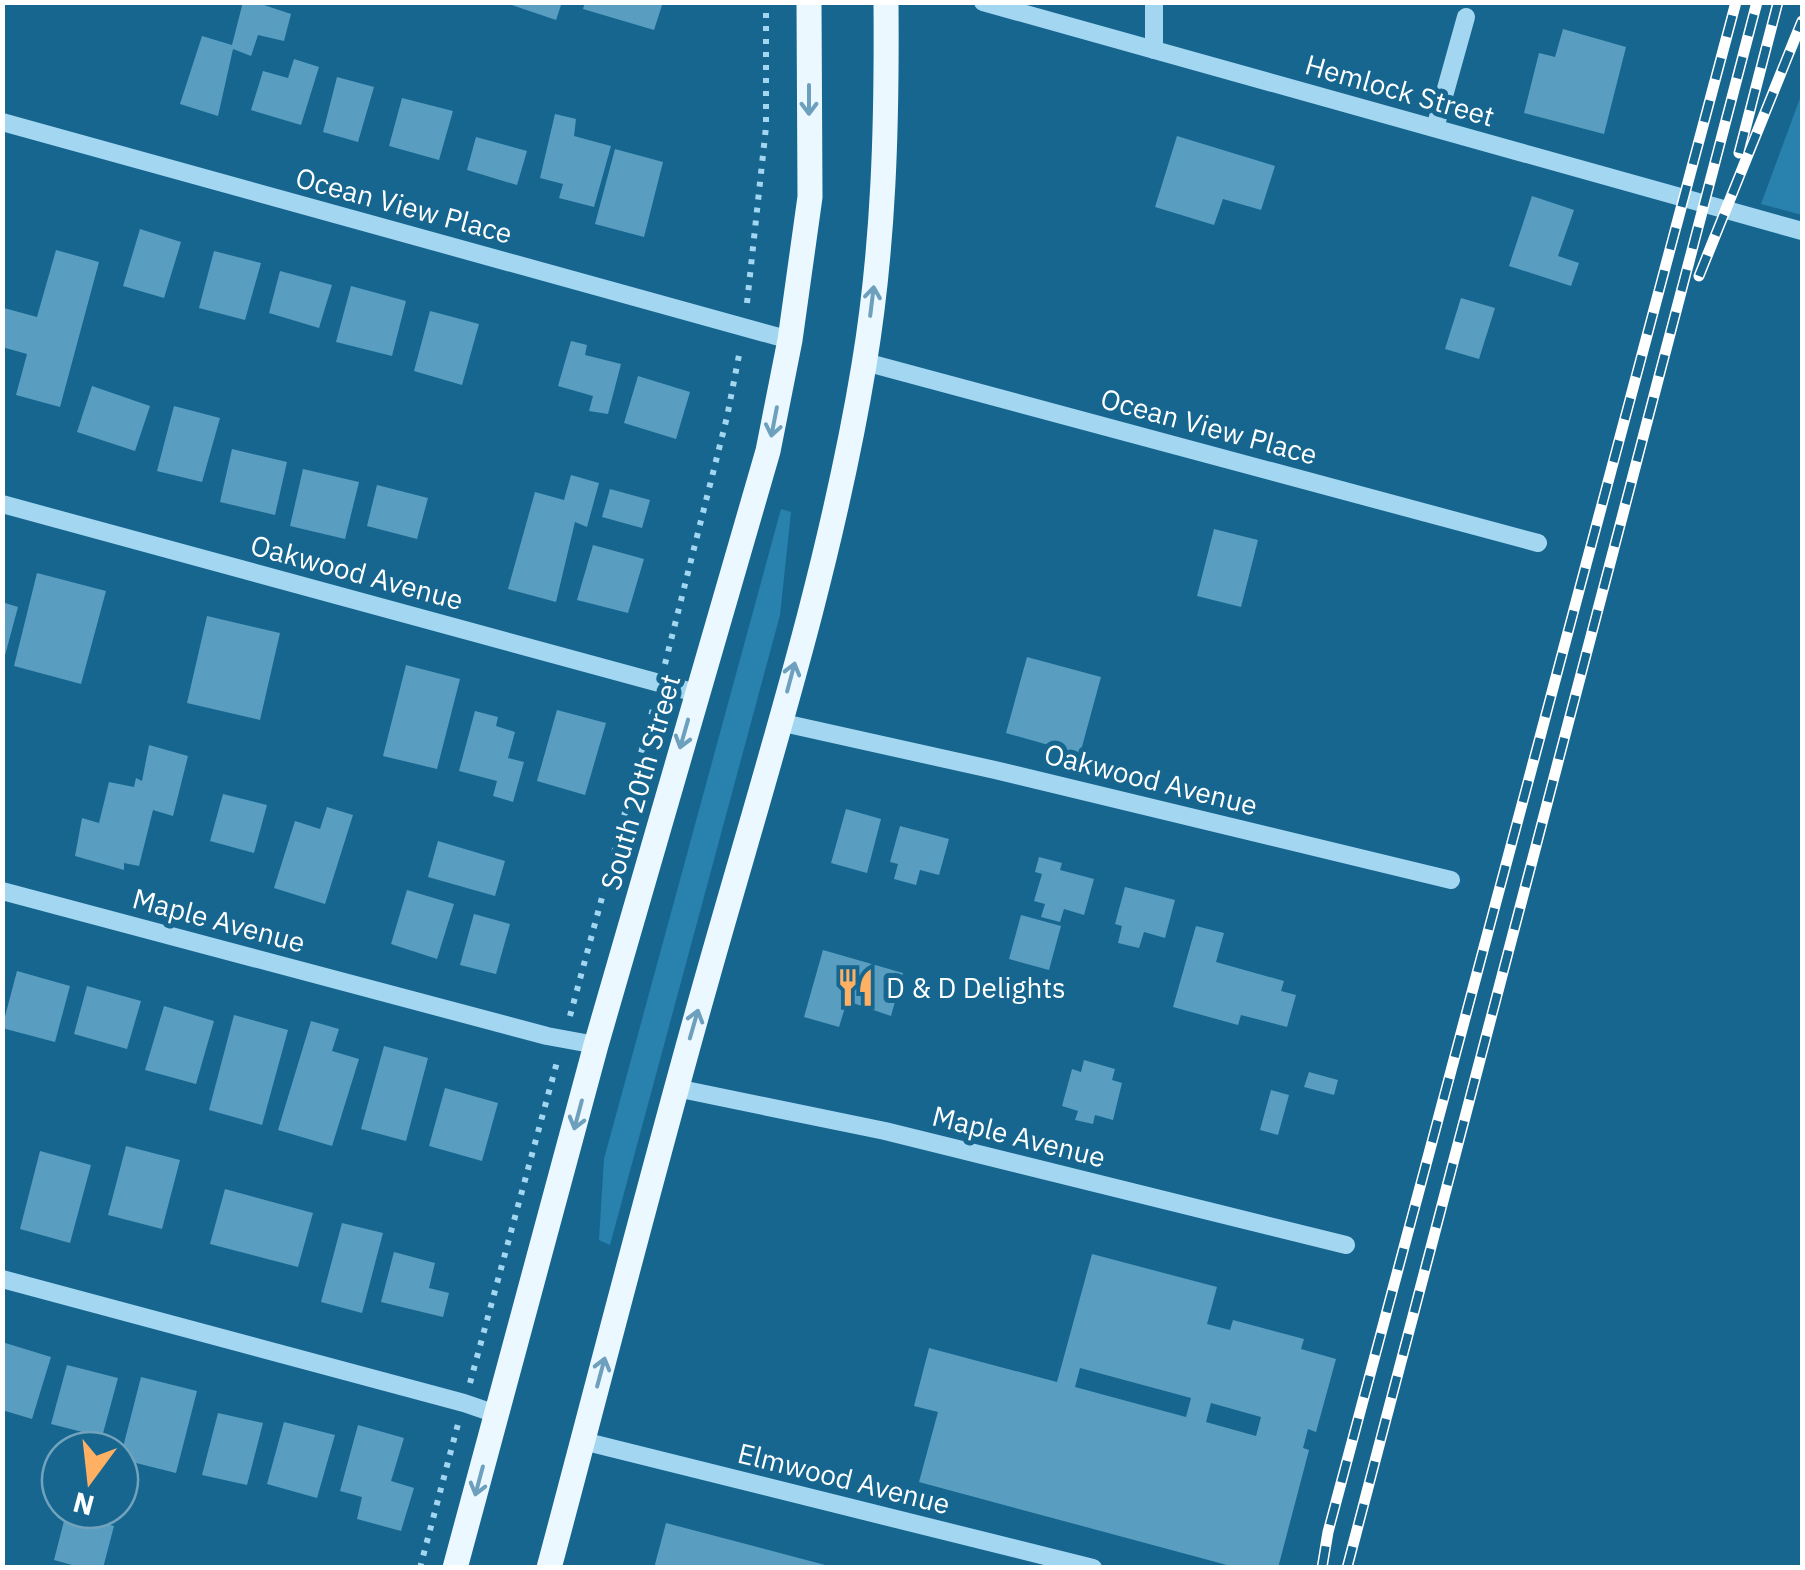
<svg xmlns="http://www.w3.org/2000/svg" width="1805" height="1570" viewBox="0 0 1805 1570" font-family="'IBM Plex Sans',sans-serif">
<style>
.green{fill:#2982ae}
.building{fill:#599ec1;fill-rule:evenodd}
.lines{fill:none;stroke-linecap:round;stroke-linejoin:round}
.path{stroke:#a3d6f0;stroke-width:6;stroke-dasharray:5 8;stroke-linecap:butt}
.minor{stroke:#a3d6f0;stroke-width:18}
.major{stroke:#ecf8ff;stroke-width:25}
.rail-casing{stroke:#fff;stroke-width:11}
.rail{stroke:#166690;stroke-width:8;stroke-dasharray:22;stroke-linecap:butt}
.oneway{stroke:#6ca0bc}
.labels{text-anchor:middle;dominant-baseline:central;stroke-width:10;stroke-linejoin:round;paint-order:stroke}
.street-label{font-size:28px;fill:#fff;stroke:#166690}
.poi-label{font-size:28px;fill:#fff;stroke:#166690;text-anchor:start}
</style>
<rect width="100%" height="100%" fill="#166690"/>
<g class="green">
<path d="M1802 93V215L1761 204Z"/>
<path d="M781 509 791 512 780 615 610 1245 599 1240 604 1159Z"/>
</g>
<g class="building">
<path d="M243 2H255L291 14 284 41 258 35 251 56 233 49 218 116 180 104 202 36 232 45Z"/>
<path d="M503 2H562L556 20Z"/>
<path d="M585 2H663L654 30 583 9Z"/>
<path d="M1563 29 1626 47 1604 134 1524 113 1539 53 1555 57Z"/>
<path d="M294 59 319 67 301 125 251 110 263 71 288 78Z"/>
<path d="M337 77 374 87 358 142 323 132Z"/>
<path d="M402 98 453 111 439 160 389 146Z"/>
<path d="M555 114 576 119 574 136 611 146 594 207 559 198 563 184 540 178Z"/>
<path d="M1177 136 1275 166 1261 210 1223 199 1214 225 1155 207Z"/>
<path d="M476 137 527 151 517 185 467 170Z"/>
<path d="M615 149 663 162 644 237 595 224Z"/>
<path d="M1532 196 1574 210 1558 256 1579 263 1571 286 1509 266Z"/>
<path d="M140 229 181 242 164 298 123 286Z"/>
<path d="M56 250 99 262 60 407 16 395 27 354 2 347 4 308 37 317Z"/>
<path d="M214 251 261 263 245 320 199 308Z"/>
<path d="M280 271 332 285 319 328 269 313Z"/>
<path d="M351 286 406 301 392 356 336 342Z"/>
<path d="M1461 298 1495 308 1479 359 1445 349Z"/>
<path d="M430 311 479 324 462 385 414 371Z"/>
<path d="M571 341 587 345 585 355 621 364 608 414 589 411 593 396 558 386Z"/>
<path d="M638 376 690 392 676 439 624 423Z"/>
<path d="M92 386 150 406 135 451 77 432Z"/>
<path d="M174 406 220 418 202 482 157 471Z"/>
<path d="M232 449 287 462 275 515 220 502Z"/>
<path d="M303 469 359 482 345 539 290 526Z"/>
<path d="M571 475 599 483 587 527 575 522 556 602 508 589 535 492 564 500Z"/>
<path d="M377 485 428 498 417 539 367 526Z"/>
<path d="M610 489 650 500 642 528 602 517Z"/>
<path d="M1214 529 1258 540 1241 607 1197 596Z"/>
<path d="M593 545 644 559 628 613 577 600Z"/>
<path d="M37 573 106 591 81 684 14 666Z"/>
<path d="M2 602 18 607 4 659H2Z"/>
<path d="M207 616 280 633 260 720 187 703Z"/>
<path d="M1027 657 1101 677 1080 754 1006 733Z"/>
<path d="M406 665 460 679 437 769 383 756Z"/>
<path d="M557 710 606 723 585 795 537 781Z"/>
<path d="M475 711 498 717 496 726 515 732 508 758 524 762 513 802 493 796 497 781 459 771Z"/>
<path d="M149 745 188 756 173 816 153 810 139 866 124 863V870L75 856 82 818 99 823 109 782 134 787 136 778 142 781Z"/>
<path d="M223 794 267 805 254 853 210 841Z"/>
<path d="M327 807 353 815 325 904 274 888 295 821 320 829Z"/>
<path d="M846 809 881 819 867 873 831 863Z"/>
<path d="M900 826 949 839 939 875 920 870 916 885 894 879 898 864 890 862Z"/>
<path d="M438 841 505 861 495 896 428 877Z"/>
<path d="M1039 857 1062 863 1060 870 1094 879 1084 915 1064 909 1060 922 1041 917 1045 904 1034 901 1042 874 1035 872Z"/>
<path d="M1125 887 1175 900 1165 938 1144 932 1139 948 1118 943 1122 926 1115 924Z"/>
<path d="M407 890 454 904 437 959 391 944Z"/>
<path d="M474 914 510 924 496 974 460 965Z"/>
<path d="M1021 915 1061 926 1049 970 1009 959Z"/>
<path d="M1196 926 1224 933 1216 962 1284 981 1281 991 1296 995 1287 1027 1241 1015 1238 1025 1173 1007Z"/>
<path d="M823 950 903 973 891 1016 847 1001 839 1027 804 1017Z"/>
<path d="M17 971 70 986 55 1042 2 1028Z"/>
<path d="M87 986 141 1001 127 1049 74 1034Z"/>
<path d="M164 1006 214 1021 196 1084 145 1070Z"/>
<path d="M234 1015 288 1030 262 1125 209 1110Z"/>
<path d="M311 1021 339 1029 332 1051 359 1059 332 1146 278 1130Z"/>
<path d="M384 1046 428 1058 406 1141 361 1129Z"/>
<path d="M1084 1060 1115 1069 1112 1080 1122 1083 1113 1120 1095 1115 1093 1124 1075 1120 1078 1111 1062 1106 1072 1069 1081 1072Z"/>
<path d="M1309 1072 1338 1080 1334 1095 1304 1087Z"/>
<path d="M445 1088 498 1103 482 1161 429 1146Z"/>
<path d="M1271 1090 1289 1095 1278 1135 1260 1130Z"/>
<path d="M126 1146 180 1160 162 1229 108 1215Z"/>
<path d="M40 1151 91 1165 70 1243 20 1229Z"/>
<path d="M225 1189 313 1213 298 1267 210 1244Z"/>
<path d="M342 1223 383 1233 362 1313 321 1302Z"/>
<path d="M394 1252 435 1263 429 1288 449 1293 443 1317 381 1302Z"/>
<path d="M1092 1254 1217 1287 1207 1324 1230 1330 1233 1320 1304 1339 1301 1349 1336 1359 1316 1432 1308 1429 1303 1448 1309 1450 1278 1568H1238L919 1482 938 1412 914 1406 929 1348 1057 1382ZM1080 1368 1191 1398 1186 1417 1075 1387ZM1211 1403 1261 1417 1256 1436 1206 1422Z"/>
<path d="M2 1342 51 1357 32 1419 2 1410Z"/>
<path d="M67 1365 118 1378 102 1437 51 1424Z"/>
<path d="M141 1377 197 1391 176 1473 120 1459Z"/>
<path d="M218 1413 263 1423 247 1485 202 1475Z"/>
<path d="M284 1422 335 1435 317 1498 267 1484Z"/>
<path d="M358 1425 404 1438 391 1481 414 1488 401 1531 357 1519 362 1497 340 1491Z"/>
<path d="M66 1513 114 1526 103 1568H83L54 1560Z"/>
<path d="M666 1523 829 1566V1568H654Z"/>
</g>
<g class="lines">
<g class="path">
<path d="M747 303 766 127V2"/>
<path d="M665 664 727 417 740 350"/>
<path d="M570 1016 654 705"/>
<path d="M470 1383 557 1062"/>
<path d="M420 1568 458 1424"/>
</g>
<g class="minor">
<path d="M983 2 1802 231"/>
<path d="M1154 50V2"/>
<path d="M2 122 790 340"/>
<path d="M1435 128 1466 17"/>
<path d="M865 362 1538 543"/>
<path d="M2 504 696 693"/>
<path d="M779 722 995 770 1451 880"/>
<path d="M2 891 547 1036 596 1045"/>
<path d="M676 1088 885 1131 1346 1245"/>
<path d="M2 1279 464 1403 496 1414"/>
<path d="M583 1441 1093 1568"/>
</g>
<g class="major">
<path d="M455 1568 596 1045 768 451 790 340 810 197 809 2"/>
<path d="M549 1568C602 1370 652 1172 708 975 765 773 830 571 864 365 884 245 887 124 886 2"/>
</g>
<defs>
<g id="rail">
<path d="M1739 153 1778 2"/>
<path d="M1699 276 1802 21"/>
<path d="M1322 1568 1328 1532 1736 2"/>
<path d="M1347 1568 1757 2"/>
</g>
</defs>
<use href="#rail" class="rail-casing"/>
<use href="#rail" class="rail"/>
</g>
<defs><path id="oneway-shaft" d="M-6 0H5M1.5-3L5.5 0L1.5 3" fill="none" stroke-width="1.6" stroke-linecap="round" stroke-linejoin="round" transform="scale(2.5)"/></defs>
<g class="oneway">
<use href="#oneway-shaft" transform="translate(809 100) rotate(90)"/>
<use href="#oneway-shaft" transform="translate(872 301) rotate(-83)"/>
<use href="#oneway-shaft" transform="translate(774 422) rotate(101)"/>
<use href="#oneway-shaft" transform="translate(791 677) rotate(-75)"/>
<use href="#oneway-shaft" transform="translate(684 734) rotate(106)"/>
<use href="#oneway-shaft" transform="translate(694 1024) rotate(-74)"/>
<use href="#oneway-shaft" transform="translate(578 1115) rotate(105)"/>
<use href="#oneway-shaft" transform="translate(601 1372) rotate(-75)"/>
<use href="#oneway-shaft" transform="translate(479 1481) rotate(105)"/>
</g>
<defs>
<symbol id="restaurant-bare" viewBox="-9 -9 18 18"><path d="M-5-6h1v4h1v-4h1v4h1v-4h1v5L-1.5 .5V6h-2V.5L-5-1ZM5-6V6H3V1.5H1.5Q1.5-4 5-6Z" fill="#ffb062" stroke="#166690" stroke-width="2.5" paint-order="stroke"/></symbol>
</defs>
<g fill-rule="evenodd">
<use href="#restaurant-bare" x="828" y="960" width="55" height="55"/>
</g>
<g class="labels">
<g class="street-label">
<text transform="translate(1400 90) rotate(16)">Hemlock Street</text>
<text transform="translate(404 205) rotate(15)">Ocean View Place</text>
<text transform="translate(1209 426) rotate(15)">Ocean View Place</text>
<text transform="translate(357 572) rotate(15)">Oakwood Avenue</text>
<text transform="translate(1151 779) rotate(14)">Oakwood Avenue</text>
<text transform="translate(640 782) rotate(-74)">South 20th Street</text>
<text transform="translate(219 920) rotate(15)">Maple Avenue</text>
<text transform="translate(1019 1136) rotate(14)">Maple Avenue</text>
<text transform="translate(844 1478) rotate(14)">Elmwood Avenue</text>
</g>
<g class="poi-label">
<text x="886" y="987">D &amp; D Delights</text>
</g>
</g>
<rect width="1805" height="1570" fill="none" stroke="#ffffff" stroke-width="10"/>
<g transform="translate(90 1480) rotate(195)"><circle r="48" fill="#166690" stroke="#73a3bc" stroke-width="2.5"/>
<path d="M0-8L18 38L0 25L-18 38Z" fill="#ffb062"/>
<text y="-15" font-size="28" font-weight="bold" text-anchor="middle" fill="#ffffff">N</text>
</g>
</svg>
